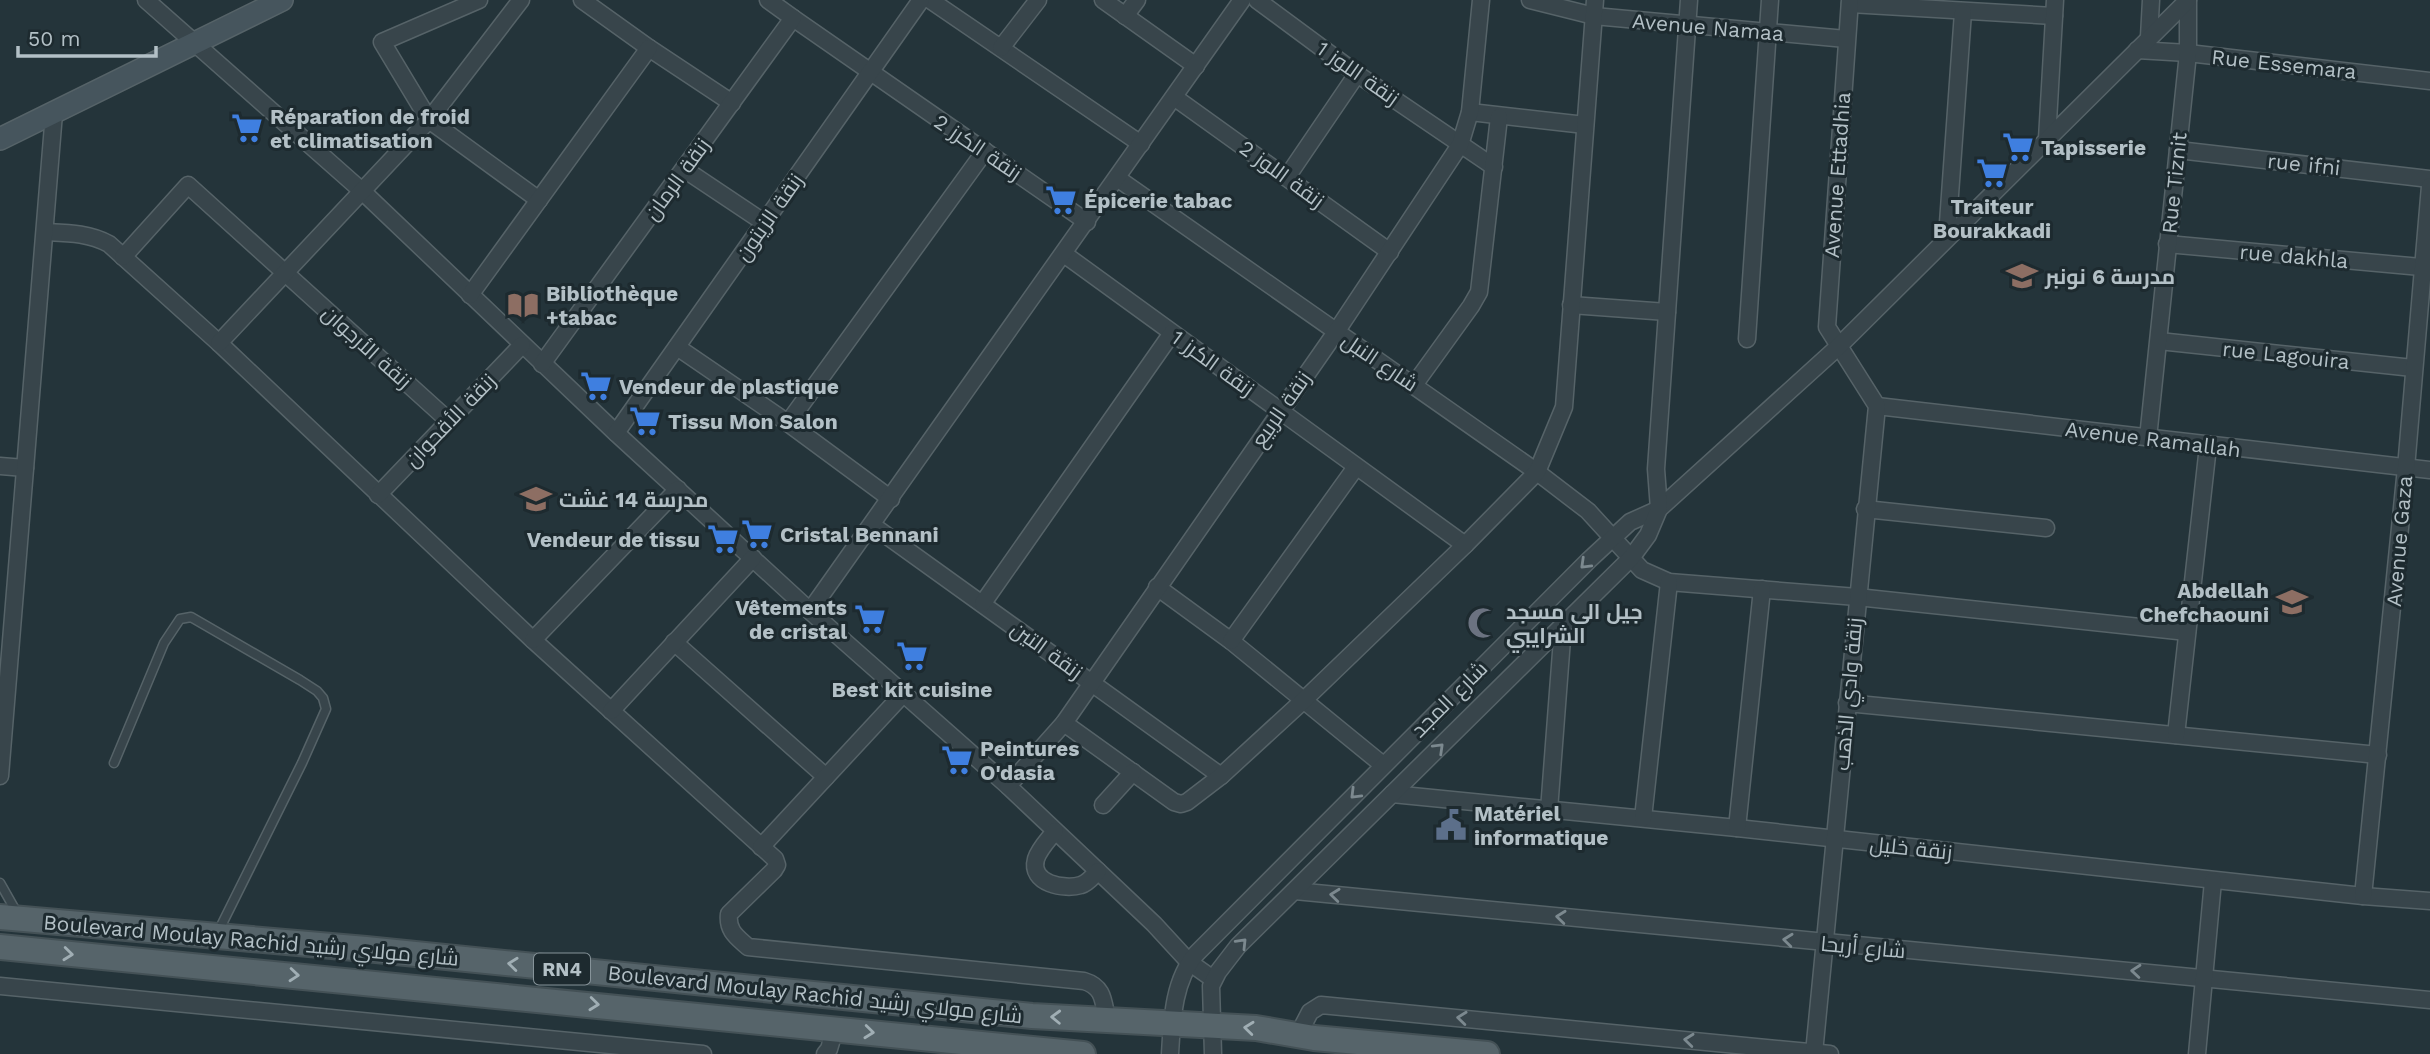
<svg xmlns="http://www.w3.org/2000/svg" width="2430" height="1054" viewBox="0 0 2430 1054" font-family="'Work Sans',Cairo,sans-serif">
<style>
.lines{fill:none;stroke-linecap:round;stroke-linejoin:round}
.lane-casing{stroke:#566368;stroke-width:11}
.street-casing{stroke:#566368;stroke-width:19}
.secondary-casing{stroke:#566368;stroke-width:24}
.primary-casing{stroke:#445156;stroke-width:28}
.lane{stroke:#38454b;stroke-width:8}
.street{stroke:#38454b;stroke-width:16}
.secondary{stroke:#46555d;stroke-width:21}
.primary{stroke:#56646a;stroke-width:24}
.oneway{stroke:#7c898f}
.oneway2{stroke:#a0aeb4}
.labels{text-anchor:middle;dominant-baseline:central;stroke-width:6;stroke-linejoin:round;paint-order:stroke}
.shield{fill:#1d2a2f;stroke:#869399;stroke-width:2}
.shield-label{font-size:19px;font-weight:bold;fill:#b3c0c6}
.street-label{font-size:21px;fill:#b3c0c6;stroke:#1d2a2f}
.poi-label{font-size:21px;font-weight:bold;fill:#b3c0c6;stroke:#1d2a2f;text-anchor:start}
</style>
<rect width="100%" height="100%" fill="#24343a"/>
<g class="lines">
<defs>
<g id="lane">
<path d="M114 763 164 643 180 619 191 617 300 680 317 691 323 698 326 709 302 763 217 934"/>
<path d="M0 883 17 913"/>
</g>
<g id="street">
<path d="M146 0 362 191 616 433 810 611 1008 786 1154 924 1189 962 1213 979"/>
<path d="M479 0 382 42 429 120 539 200"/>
<path d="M582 0 649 48 732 103"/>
<path d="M930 0 1141 144"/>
<path d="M1103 0 1196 66"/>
<path d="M1257 0 1357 74 1494 167"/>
<path d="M1530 0 1594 16 1846 39"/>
<path d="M1850 4 2054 16"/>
<path d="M1125 16 1137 0"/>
<path d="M793 18 1087 222"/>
<path d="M2149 37 2151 0"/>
<path d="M1001 48 1038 0"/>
<path d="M2137 50 2188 53 2430 81"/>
<path d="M1174 97 1390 252"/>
<path d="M1470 112 1585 125"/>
<path d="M2047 139 2055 0"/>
<path d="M2178 150 2430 179"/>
<path d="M684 169 765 223"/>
<path d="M1287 177 1357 74"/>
<path d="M1117 178 1537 472 1588 511 1642 570 1669 582 1857 597 2187 632"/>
<path d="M45 232C68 233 89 233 109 244L219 343 533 640 775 859 777 865 774 870 729 914C727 931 737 937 748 947L1084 981C1104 987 1103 1001 1107 1019"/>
<path d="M1947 237 1963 12"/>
<path d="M2167 244 2421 267"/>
<path d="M1064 254 1465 545"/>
<path d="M123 257 188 185 449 421"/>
<path d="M470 295 649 48"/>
<path d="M1571 305 1667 312"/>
<path d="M1747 339 1770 0"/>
<path d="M2159 341 2413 368"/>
<path d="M219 343 429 120 521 0"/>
<path d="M677 347 788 423 891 499"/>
<path d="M542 364 793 18 768 0"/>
<path d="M1414 385 1471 306 1479 292 1499 117"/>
<path d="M1877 406 2430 470"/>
<path d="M788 423 985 151"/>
<path d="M616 433 921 0"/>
<path d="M2148 438 2188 53V0"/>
<path d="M0 466 25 468"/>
<path d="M378 495 522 345"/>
<path d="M1865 509 2046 528"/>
<path d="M872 525 1221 776"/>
<path d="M1157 587 1231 641 1383 765"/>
<path d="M983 603 1172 333"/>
<path d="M810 611 1242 0"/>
<path d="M533 640 678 489"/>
<path d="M1231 641 1356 467"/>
<path d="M674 642 826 777"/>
<path d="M1847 703 2378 755"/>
<path d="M611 711 753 558"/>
<path d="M1064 723 1174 802 1181 804 1187 802 1221 776 1305 699 1465 545 1537 472 1564 407 1595 0"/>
<path d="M2176 735 2208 446"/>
<path d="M0 776 54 113"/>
<path d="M1008 786 1064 723 1336 332 1460 145 1470 112 1481 0"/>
<path d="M1392 794 1737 828 2363 896 2430 901"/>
<path d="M1103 805 1133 772"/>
<path d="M1549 810 1563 626"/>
<path d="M1643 818 1669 582"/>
<path d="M1737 828 1762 589"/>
<path d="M1055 831C1049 839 1039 849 1036 859 1029 884 1065 890 1081 885 1088 883 1093 876 1098 871"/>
<path d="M761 847 904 693"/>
<path d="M1295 891 2430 1000"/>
<path d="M2363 896 2406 468 2430 186"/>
<path d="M0 986 703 1054"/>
<path d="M1298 1035 1310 1012 1321 1005 1830 1054"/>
<path d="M1814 1053 1877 406 1827 327 1850 0"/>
<path d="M825 1054 829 1049 835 1029"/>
<path d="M1170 1054C1172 1021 1173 981 1196 954L1589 560 1630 522 1659 509 1839 346 2188 0"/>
<path d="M1213 1054 1211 986 1218 972 1238 946 1631 558 1648 535 1659 509 1656 469 1689 0"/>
<path d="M2197 1054 2213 881"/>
</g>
<path id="secondary" d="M0 139 282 0"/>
<g id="primary">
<path d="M0 917 366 949 1032 1016 1256 1028 1314 1038 1487 1054"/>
<path d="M0 947 1083 1054"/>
</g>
</defs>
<use href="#lane" class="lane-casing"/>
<use href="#street" class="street-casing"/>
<use href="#secondary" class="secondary-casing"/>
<use href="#primary" class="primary-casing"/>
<use href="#lane" class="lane"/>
<use href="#street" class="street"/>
<use href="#secondary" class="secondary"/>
<use href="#primary" class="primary"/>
</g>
<defs><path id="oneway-chevron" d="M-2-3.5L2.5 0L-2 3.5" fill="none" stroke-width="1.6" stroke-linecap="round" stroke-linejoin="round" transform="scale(1.75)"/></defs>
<g class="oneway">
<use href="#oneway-chevron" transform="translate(1585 564) rotate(136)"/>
<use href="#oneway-chevron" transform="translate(1439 748) rotate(-44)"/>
<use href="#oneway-chevron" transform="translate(1355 794) rotate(135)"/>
<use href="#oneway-chevron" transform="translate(1335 895) rotate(-174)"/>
<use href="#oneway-chevron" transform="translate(1561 917) rotate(-174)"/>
<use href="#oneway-chevron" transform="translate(1788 940) rotate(-174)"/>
<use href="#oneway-chevron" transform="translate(1242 943) rotate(-46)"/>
<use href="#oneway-chevron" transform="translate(2136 971) rotate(-175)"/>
<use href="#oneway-chevron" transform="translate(1462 1018) rotate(-174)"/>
<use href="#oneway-chevron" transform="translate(1689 1040) rotate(-174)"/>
</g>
<g class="oneway2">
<use href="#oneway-chevron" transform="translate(68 954) rotate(6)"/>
<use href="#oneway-chevron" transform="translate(513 964) rotate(-174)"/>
<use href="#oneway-chevron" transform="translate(294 975) rotate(5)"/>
<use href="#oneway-chevron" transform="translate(594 1004) rotate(6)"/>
<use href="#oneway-chevron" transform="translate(1056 1017) rotate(-178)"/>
<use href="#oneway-chevron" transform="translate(1249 1028) rotate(-174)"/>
<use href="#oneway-chevron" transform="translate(869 1032) rotate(6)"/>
</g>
<defs>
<symbol id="supermarket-bare" viewBox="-9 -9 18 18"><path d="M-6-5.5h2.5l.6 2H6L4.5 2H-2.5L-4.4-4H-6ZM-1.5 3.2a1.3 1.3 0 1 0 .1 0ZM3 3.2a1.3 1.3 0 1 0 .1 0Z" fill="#3f7fe0" stroke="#1d2a2f" stroke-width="2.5" paint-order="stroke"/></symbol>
<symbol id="school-bare" viewBox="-9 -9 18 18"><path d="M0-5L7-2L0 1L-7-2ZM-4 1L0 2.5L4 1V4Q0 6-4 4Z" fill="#8d6e63" stroke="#1d2a2f" stroke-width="2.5" paint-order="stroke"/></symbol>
<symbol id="library-bare" viewBox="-9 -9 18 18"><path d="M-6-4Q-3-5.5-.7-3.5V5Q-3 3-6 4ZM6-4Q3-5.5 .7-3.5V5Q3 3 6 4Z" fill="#8d6e63" stroke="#1d2a2f" stroke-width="2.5" paint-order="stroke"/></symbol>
<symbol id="mosque-bare" viewBox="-9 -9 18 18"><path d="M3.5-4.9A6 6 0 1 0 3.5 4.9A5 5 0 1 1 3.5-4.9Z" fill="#6b7280" stroke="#1d2a2f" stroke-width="2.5" paint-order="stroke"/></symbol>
<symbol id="civic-bare" viewBox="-9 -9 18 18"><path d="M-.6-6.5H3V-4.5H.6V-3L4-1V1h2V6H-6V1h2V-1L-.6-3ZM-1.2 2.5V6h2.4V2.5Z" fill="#5c6f8a" stroke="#1d2a2f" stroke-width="2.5" paint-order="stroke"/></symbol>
</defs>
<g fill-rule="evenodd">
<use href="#supermarket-bare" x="225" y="106" width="44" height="44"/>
<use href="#supermarket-bare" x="1996" y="125" width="44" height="44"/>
<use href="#supermarket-bare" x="1970" y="151" width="44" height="44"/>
<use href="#supermarket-bare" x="1039" y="178" width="44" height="44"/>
<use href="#school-bare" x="2000" y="254" width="44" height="44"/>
<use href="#library-bare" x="501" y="283" width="44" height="44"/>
<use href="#supermarket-bare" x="574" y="364" width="44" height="44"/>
<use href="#supermarket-bare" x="623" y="399" width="44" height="44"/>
<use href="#school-bare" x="514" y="477" width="44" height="44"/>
<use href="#supermarket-bare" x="735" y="512" width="44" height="44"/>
<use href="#supermarket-bare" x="701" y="517" width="44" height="44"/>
<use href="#school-bare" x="2270" y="580" width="44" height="44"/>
<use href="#supermarket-bare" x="848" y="597" width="44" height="44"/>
<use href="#mosque-bare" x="1461" y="601" width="44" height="44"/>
<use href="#supermarket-bare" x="890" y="634" width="44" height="44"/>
<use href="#supermarket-bare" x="935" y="738" width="44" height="44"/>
<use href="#civic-bare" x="1429" y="803" width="44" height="44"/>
</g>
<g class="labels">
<rect class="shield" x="534" y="953.5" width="56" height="31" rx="5"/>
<g class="shield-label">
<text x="562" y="969">RN4</text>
</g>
<g class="street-label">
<text transform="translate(1708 27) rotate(5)">Avenue Namaa</text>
<text transform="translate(2284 64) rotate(6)">Rue Essemara</text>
<text transform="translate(1358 73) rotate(35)">زنقة اللوز 1</text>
<text transform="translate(978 147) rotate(34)">زنقة الكرز 2</text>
<text transform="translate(2304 164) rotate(6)">rue ifni</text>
<text transform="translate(1282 174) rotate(36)">زنقة اللوز 2</text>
<text transform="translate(1837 175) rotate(-86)">Avenue Ettadhia</text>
<text transform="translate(677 179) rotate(-54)">زنقة الرمان</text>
<text transform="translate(2174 183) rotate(-84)">Rue Tiznit</text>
<text transform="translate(769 217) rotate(-55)">زنقة الزيتون</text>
<text transform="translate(2294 256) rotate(5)">rue dakhla</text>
<text transform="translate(367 347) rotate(42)">زنقة الأرجوان</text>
<text transform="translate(2286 355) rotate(6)">rue Lagouira</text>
<text transform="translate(1380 362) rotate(34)">شارع النبل</text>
<text transform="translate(1213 363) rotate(36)">زنقة الكرز 1</text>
<text transform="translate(1281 409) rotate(-55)">زنقة الربيع</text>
<text transform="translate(450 420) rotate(-46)">زنقة الأقحوان</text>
<text transform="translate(2153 439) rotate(7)">Avenue Ramallah</text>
<text transform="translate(2399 541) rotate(-85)">Avenue Gaza</text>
<text transform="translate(1047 650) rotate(36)">زنقة التين</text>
<text transform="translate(1848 694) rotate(-85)">زنقة وادي الذهب</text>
<text transform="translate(1449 699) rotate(-45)">شارع المجد</text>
<text transform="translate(1911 848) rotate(6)">زنقة خليل</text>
<text transform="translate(251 940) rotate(5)">Boulevard Moulay Rachid شارع مولاي رشيد</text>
<text transform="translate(1863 947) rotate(5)">شارع أريحا</text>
<text transform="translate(815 994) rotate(6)">Boulevard Moulay Rachid شارع مولاي رشيد</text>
</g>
<g class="poi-label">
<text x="270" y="116">Réparation de froid<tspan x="270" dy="24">et climatisation</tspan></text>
<text x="2041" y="147">Tapisserie</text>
<text x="1084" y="200">Épicerie tabac</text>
<text x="1992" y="206" text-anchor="middle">Traiteur<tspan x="1992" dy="24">Bourakkadi</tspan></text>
<text x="2045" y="276">مدرسة 6 نونبر</text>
<text x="546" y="293">Bibliothèque<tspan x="546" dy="24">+tabac</tspan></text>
<text x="619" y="386">Vendeur de plastique</text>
<text x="668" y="421">Tissu Mon Salon</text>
<text x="559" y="499">مدرسة 14 غشت</text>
<text x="780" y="534">Cristal Bennani</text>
<text x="700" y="539" text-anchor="end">Vendeur de tissu</text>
<text x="2269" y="590" text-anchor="end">Abdellah<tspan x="2269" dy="24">Chefchaouni</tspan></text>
<text x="847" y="607" text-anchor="end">Vêtements<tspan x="847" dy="24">de cristal</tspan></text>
<text x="1506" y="611">جيل الي مسجد<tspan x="1506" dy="24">الشرايبي</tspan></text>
<text x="912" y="689" text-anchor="middle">Best kit cuisine</text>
<text x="980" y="748">Peintures<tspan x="980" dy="24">O'dasia</tspan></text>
<text x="1474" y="813">Matériel<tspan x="1474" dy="24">informatique</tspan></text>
</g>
</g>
<path d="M18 46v10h138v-10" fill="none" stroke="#b3c0c6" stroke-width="3.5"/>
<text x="28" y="46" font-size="21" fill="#b3c0c6" stroke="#1d2a2f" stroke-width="5" paint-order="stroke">50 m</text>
</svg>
